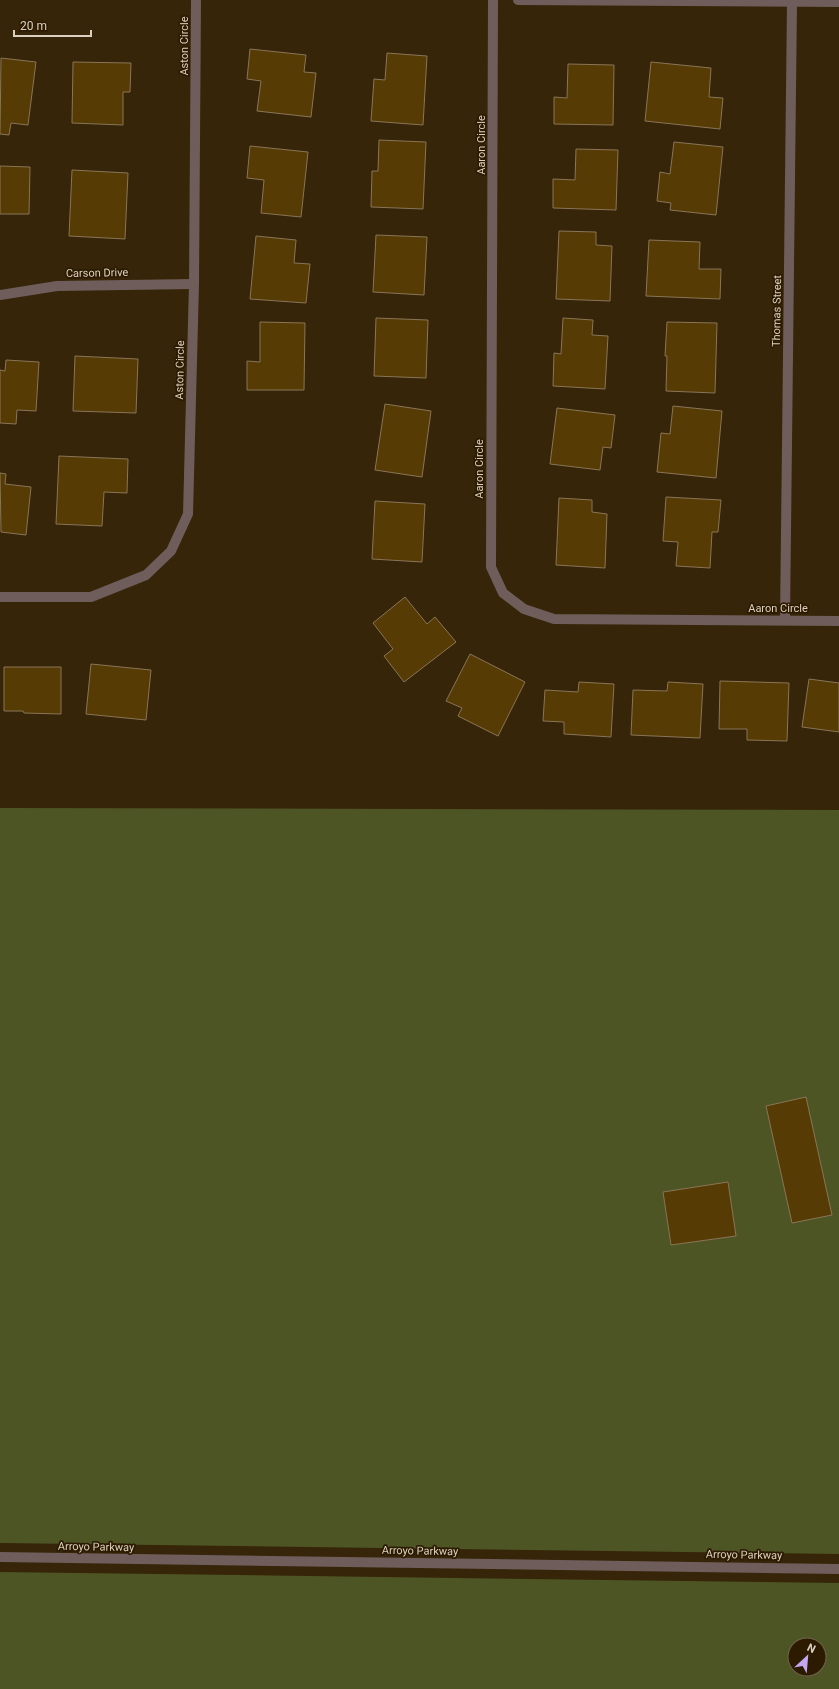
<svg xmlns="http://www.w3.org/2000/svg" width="839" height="1689" viewBox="0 0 839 1689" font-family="Roboto,sans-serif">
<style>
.green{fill:#4e5524;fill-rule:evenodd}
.building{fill:#573b05;stroke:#897557}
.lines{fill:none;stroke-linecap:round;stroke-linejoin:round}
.minor{stroke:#6e5d5a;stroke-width:10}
.tertiary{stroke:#6e5d5a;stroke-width:10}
.labels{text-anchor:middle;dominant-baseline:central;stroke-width:3.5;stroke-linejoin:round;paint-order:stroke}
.street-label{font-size:11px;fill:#dbd0c0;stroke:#2c1b00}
</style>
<rect width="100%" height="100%" fill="#362508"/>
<g class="green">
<path d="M0 808 839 810V1554L0 1543Z"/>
<path d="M0 1572 839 1583V1689H0ZM795 1645H819V1669H795Z"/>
</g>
<g class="building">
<path d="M250 49 306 55 304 72 316 73 311 117 257 111 261 81 247 79Z"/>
<path d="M387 53 427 56 423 125 371 121 374 79 385 80Z"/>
<path d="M1 58 36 62 28 125 11 123 9 135 0 134Z"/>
<path d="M73 62 131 63 130 92H123V125L72 123Z"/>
<path d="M651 62 711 68 709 97 723 98 720 129 645 121Z"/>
<path d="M568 64 614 65 613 125 554 124V97L567 98Z"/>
<path d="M379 140 426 142 423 209 371 207 372 171H378Z"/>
<path d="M674 142 723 147 716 215 670 210 671 203 657 201 660 172 670 174Z"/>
<path d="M250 146 308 152 301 217 261 213 264 180 247 178Z"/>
<path d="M576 149 618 150 616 210 553 208V179L575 180Z"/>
<path d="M0 166 30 167 29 214H0Z"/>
<path d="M72 170 128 173 125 239 69 236Z"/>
<path d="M559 231 596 232V245L612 246 610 301 556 299Z"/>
<path d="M376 235 427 237 424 295 373 292Z"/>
<path d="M256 236 296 240 294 263 310 264 306 303 250 299Z"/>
<path d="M649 240 700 242 699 269H721L720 299 646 296Z"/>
<path d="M376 318 428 320 426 378 374 376Z"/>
<path d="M563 318 593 320 592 335 608 336 605 389 553 386 554 353 561 354Z"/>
<path d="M260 322 305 323 304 390H247V361L260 362Z"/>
<path d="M667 322 717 323 715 393 666 391 667 356H665Z"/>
<path d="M75 356 138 359 136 413 73 411Z"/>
<path d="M6 360 39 362 36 411 17 410 16 424 0 423V370L5 371Z"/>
<path d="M385 404 431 411 422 477 375 470Z"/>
<path d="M673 406 722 411 716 478 657 472 661 433 670 434Z"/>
<path d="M557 408 615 415 611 448 603 447 600 470 550 464Z"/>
<path d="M59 456 128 459 127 493 104 492 102 526 56 524Z"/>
<path d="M0 473 6 474 5 484 31 487 26 535 1 532Z"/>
<path d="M666 497 721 500 718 532H712L710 568 676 566 678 542 663 541Z"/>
<path d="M559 498 592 500V512L607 514 605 568 556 565Z"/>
<path d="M375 501 425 504 422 562 372 559Z"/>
<path d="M405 597 427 624 435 617 456 642 404 682 384 656 393 649 373 623Z"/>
<path d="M470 654 525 682 498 736 458 716 462 708 446 701Z"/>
<path d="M91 664 151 670 146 720 86 714Z"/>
<path d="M4 667H61V714L24 713 23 711H4Z"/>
<path d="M809 679 839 683V732L802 727Z"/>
<path d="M720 681 789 683 787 741 747 740V729H719Z"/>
<path d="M579 682 614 684 611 737 564 734V722L543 721 545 690 578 692Z"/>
<path d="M668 682 703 684 700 738 631 735 633 690 667 691Z"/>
<path d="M806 1097 832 1215 792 1223 766 1106Z"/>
<path d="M728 1182 736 1236 671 1245 663 1192Z"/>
</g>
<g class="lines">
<g class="minor">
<path d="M493 0 491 567 503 593 524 609 554 619 839 621"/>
<path d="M0 295 57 286 194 284"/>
<path d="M0 597H91L146 575 171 551 188 514 194 284 196 0"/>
<path d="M785 620 792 2"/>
<path d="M0 1557 839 1569"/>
</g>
<path class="tertiary" d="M518 0 839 2"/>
</g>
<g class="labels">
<g class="street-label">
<text transform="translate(184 46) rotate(-90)">Aston Circle</text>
<text transform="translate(481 145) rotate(-90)">Aaron Circle</text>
<text transform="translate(97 273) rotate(-1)">Carson Drive</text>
<text transform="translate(777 311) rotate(-89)">Thomas Street</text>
<text transform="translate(180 370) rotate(-89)">Aston Circle</text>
<text transform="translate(479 469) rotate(-90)">Aaron Circle</text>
<text x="778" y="608">Aaron Circle</text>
<text transform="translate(96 1547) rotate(1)">Arroyo Parkway</text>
<text transform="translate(420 1551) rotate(1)">Arroyo Parkway</text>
<text transform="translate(744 1555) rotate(1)">Arroyo Parkway</text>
</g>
</g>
<g transform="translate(807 1657) rotate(26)"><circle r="19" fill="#2c1b00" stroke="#72634d"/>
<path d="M0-3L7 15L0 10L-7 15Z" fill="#c4a7f1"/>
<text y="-6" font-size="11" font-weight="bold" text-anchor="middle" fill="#dbd0c0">N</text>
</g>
<path d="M14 30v6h77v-6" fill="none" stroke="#dbd0c0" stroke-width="2"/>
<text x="20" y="30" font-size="12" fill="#dbd0c0" stroke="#2c1b00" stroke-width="3" paint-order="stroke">20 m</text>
</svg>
